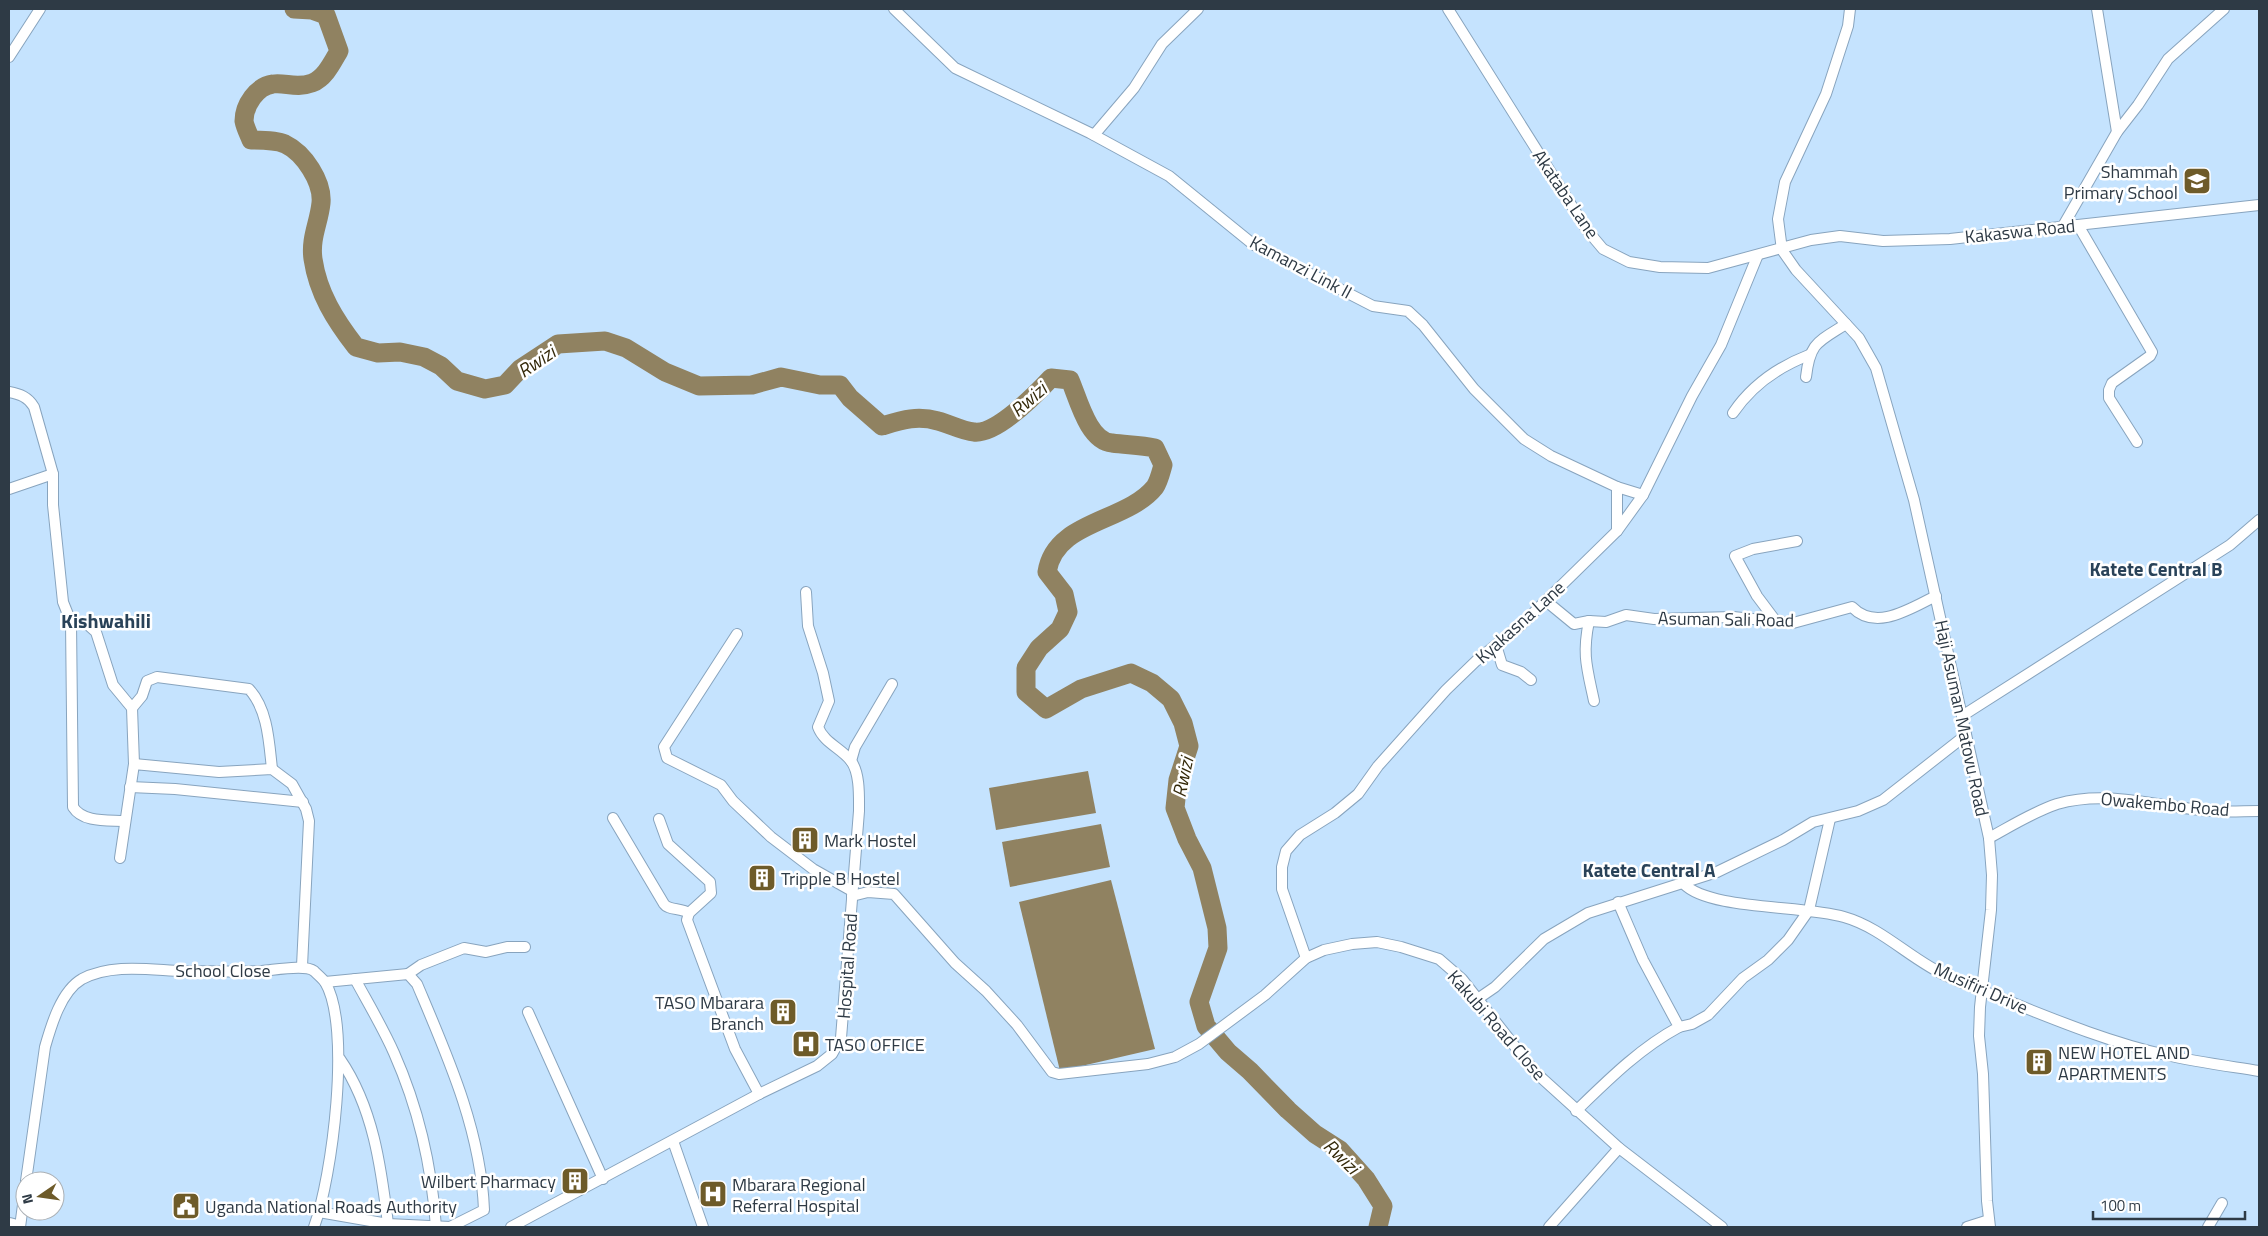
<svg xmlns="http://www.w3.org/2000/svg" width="2268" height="1236" viewBox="0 0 2268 1236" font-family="'Titillium Web',sans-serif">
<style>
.water{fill:#908261}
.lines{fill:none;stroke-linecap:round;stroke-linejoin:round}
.river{stroke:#908261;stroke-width:19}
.minor-casing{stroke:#88a4be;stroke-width:12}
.primary-casing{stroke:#88a4be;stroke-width:18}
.minor{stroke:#fff;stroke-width:10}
.primary{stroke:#fff;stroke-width:16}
.labels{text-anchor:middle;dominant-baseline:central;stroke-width:5;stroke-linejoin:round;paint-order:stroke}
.poi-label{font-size:18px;fill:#2e3a45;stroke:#fff;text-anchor:start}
.street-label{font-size:18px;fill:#2e3a45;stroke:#fff}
.water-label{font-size:19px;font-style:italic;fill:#34290a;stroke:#fff}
.neighbourhood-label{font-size:19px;font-weight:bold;fill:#294258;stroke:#fff}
.quarter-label{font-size:20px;font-weight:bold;fill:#294258;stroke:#fff}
</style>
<rect width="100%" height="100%" fill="#c5e3fe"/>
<g class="water">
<path d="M1088 771 1096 813 996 830 989 788Z"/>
<path d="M1101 824 1110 867 1010 887 1002 842Z"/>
<path d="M1111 880 1155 1049 1060 1071 1019 902Z"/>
</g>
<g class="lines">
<path class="river" d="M294 9 312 10 326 15 339 51C332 63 325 78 312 83 296 89 285 82 273 84 257 86 244 105 244 121 245 127 249 135 251 140 261 140 276 140 285 144 304 153 323 182 321 203 319 223 310 238 313 259 318 293 335 320 356 347L378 353 400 352 424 357 441 366 457 381 485 389 505 385 520 369 558 344 605 341 626 348 665 372 699 386 752 385 781 377 820 385H840L850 398 882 426C902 420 917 415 938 421 950 424 962 431 974 432 996 435 1037 393 1051 378L1070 380C1078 398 1088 441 1112 443 1127 445 1140 445 1155 448L1163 465C1161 472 1159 481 1155 487 1126 523 1055 520 1047 572L1064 594 1068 612 1060 629 1039 648 1026 668V692L1046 709 1081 689 1131 673 1152 683 1171 699 1183 723 1189 746 1178 780 1175 808 1187 839 1202 868 1217 928 1218 948 1199 1002 1206 1026 1228 1052 1250 1071 1288 1110 1315 1134 1340 1150 1366 1179 1383 1206 1378 1227"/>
<defs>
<g id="minor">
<path d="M894 9 955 68 1090 133 1169 176 1254 245 1373 306 1408 311 1423 325 1474 389 1524 439 1551 456 1617 487 1643 495"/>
<path d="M1448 9 1587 230 1603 249 1629 262 1660 267 1708 268 1811 240 1840 236 1883 241 1950 239 2259 205"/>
<path d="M1850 9 1848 26 1826 94 1785 182 1778 219 1782 250 1796 270 1859 338 1876 368 1914 500 1989 838 1992 875 1991 910 1980 1007 1979 1036 1983 1074 1987 1201 1990 1227"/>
<path d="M2097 9 2117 132"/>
<path d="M9 57 40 9"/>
<path d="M1094 135 1134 88 1162 44 1198 9"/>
<path d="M2078 225 2152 352 2150 356 2112 383 2109 390V398L2137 442"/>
<path d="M2063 226 2117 132 2138 105 2168 59 2224 9"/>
<path d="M1806 377C1810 342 1818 342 1846 324"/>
<path d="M9 392C20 394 28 397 34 407L53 474V505L63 602 71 622 73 807C83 823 108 820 124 821"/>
<path d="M1733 413C1752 385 1778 367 1809 355"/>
<path d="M9 489 53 474"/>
<path d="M1617 531V487"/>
<path d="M1546 601 1574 624 1589 621 1606 622 1626 615 1654 619 1733 617 1793 623 1852 607C1876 632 1911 608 1936 596"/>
<path d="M1775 620 1757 596 1735 556 1753 549 1797 541"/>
<path d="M1589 621C1582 655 1587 668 1594 701"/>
<path d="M71 622 86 623 96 632 113 685 132 708 134 764"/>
<path d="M737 634 664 747 667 758 721 785 733 801 771 837 813 869 852 891"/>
<path d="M1496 645 1502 665 1521 672 1531 680"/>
<path d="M132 708 142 696 147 681 157 677 249 689C268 710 269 742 272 769"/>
<path d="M1962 716 2230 545 2259 520"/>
<path d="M851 761 855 747 892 684"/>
<path d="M130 787 175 789 303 802"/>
<path d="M613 818 664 904C668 910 681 908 689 913"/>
<path d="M659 819 668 844 710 882 711 893 689 913 687 920 735 1049 759 1094"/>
<path d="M1989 838C2011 826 2033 812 2057 804 2110 789 2160 808 2213 811 2228 812 2244 811 2259 811"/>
<path d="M120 858 134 764 219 772 272 769 292 784 306 809 309 821 302 966"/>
<path d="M1684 884C1709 910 1804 905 1844 917 1883 928 1912 961 1949 977 1965 985 1982 990 1998 997 2053 1019 2108 1042 2166 1055 2197 1062 2228 1066 2259 1071"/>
<path d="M852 896 868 892 894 894 955 963 986 991 1017 1025 1052 1072 1059 1074 1148 1064 1175 1057 1199 1044 1265 995 1306 958 1324 950 1352 944 1377 942 1401 947 1439 959 1462 979 1535 1072 1619 1148 1722 1227"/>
<path d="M1306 958 1282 889V867L1286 851 1300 835 1335 813 1358 794 1378 766 1446 690 1476 661 1521 625 1617 531 1643 495 1692 396 1721 345 1757 257"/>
<path d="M408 974 421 965 464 948 486 952 507 947H525"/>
<path d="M355 979C368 1003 383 1028 394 1053 418 1107 432 1169 436 1227"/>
<path d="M1479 998 1495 987 1544 939 1588 913 1717 872 1783 840 1813 822 1858 811 1883 800 1966 735"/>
<path d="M528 1012 603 1179"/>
<path d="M1679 1027 1692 1024 1708 1015 1743 978 1768 960 1788 940 1809 910 1830 819"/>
<path d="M340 1059C373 1107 381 1166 388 1224"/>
<path d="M1576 1111C1608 1080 1640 1048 1679 1027L1643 960 1618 902"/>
<path d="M673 1141 703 1227"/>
<path d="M26 1181 45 1047C51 1026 61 991 82 979 112 963 151 970 183 971 210 971 236 972 262 971 275 970 305 964 314 971 317 974 322 978 325 982 352 1027 332 1178 314 1227"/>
<path d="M319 1212 388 1224 450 1227 484 1210C481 1130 447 1055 417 984L408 974 325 982"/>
<path d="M20 1227 25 1190"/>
<path d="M511 1227 759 1094 817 1066 832 1054 841 1038 859 811C859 796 860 773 851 761 841 748 824 743 818 727L829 701 823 673 808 626 806 592"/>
<path d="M1549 1227 1619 1148"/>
<path d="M1967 1227 1989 1220"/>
<path d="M2208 1227 2222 1203"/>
</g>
<path id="primary" d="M9 1226 13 1227"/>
</defs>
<use href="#minor" class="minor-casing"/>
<use href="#primary" class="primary-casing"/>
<use href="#minor" class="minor"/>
<use href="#primary" class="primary"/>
</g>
<defs>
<symbol id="school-square" viewBox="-11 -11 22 22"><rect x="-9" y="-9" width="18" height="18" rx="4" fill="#6e5b29" stroke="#fff"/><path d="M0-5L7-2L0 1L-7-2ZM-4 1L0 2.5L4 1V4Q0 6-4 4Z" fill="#fff"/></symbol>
<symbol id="building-square" viewBox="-11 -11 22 22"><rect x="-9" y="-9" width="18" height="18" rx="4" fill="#6e5b29" stroke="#fff"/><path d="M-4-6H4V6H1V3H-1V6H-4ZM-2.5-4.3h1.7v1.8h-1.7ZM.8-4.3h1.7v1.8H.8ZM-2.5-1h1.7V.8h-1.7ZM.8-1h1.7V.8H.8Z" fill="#fff"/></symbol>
<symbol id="hospital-square" viewBox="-11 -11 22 22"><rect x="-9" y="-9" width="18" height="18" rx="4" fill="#6e5b29" stroke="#fff"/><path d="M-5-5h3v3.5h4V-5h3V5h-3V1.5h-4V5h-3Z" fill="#fff"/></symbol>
<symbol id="civic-square" viewBox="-11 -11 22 22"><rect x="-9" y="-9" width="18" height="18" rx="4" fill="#6e5b29" stroke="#fff"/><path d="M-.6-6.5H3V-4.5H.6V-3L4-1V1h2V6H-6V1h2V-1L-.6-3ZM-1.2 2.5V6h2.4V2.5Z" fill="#fff"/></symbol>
</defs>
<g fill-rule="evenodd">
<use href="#school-square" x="2181" y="165" width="32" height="32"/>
<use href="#building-square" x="789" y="824" width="32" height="32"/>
<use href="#building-square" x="746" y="862" width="32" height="32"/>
<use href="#building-square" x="767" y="996" width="32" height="32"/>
<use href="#hospital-square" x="790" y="1028" width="32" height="32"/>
<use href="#building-square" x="2023" y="1046" width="32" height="32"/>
<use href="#building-square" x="559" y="1165" width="32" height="32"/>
<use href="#hospital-square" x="697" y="1178" width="32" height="32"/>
<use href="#civic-square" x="170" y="1190" width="32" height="32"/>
</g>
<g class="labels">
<g class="poi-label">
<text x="2178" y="171" text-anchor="end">Shammah<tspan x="2178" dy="21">Primary School</tspan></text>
<text x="824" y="840">Mark Hostel</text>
<text x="781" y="878">Tripple B Hostel</text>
<text x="764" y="1002" text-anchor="end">TASO Mbarara<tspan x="764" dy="21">Branch</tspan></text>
<text x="825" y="1044">TASO OFFICE</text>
<text x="2058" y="1052">NEW HOTEL AND<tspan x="2058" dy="21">APARTMENTS</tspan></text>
<text x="556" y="1181" text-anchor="end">Wilbert Pharmacy</text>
<text x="732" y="1184">Mbarara Regional<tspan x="732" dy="21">Referral Hospital</tspan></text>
<text x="205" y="1206">Uganda National Roads Authority</text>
</g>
<g class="street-label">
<text transform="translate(1566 194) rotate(56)">Akataba Lane</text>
<text transform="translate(2020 231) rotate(-6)">Kakaswa Road</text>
<text transform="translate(1301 267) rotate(28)">Kamanzi Link II</text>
<text transform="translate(1726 619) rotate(1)">Asuman Sali Road</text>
<text transform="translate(1520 622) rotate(-42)">Kyakasna Lane</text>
<text transform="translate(1962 718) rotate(78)">Haji Asuman Matovu Road</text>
<text transform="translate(2165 804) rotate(5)">Owakembo Road</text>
<text transform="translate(847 966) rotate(-86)">Hospital Road</text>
<text x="223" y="970">School Close</text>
<text transform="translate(1981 988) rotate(24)">Musifiri Drive</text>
<text transform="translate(1497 1025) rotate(49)">Kakubi Road Close</text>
</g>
<g class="water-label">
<text transform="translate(536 361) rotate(-34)">Rwizi</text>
<text transform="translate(1028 399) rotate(-41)">Rwizi</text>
<text transform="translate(1182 777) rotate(-78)">Rwizi</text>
<text transform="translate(1342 1156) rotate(44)">Rwizi</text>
</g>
<g class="neighbourhood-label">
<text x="2156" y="568">Katete Central B</text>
<text x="1649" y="869">Katete Central A</text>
</g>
<g class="quarter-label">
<text x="106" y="620">Kishwahili</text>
</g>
</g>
<rect width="2268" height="1236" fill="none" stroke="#2e3a45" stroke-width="20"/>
<g transform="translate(40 1196) rotate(257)"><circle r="24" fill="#ffffff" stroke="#abb0b5"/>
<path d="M0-4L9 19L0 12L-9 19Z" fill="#6e5b29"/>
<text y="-8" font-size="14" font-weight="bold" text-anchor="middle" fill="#2e3a45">N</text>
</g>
<path d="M2093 1211v8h152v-8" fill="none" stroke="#2e3a45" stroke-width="2.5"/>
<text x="2100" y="1211" font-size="15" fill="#2e3a45" stroke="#ffffff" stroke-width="4" paint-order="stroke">100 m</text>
</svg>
